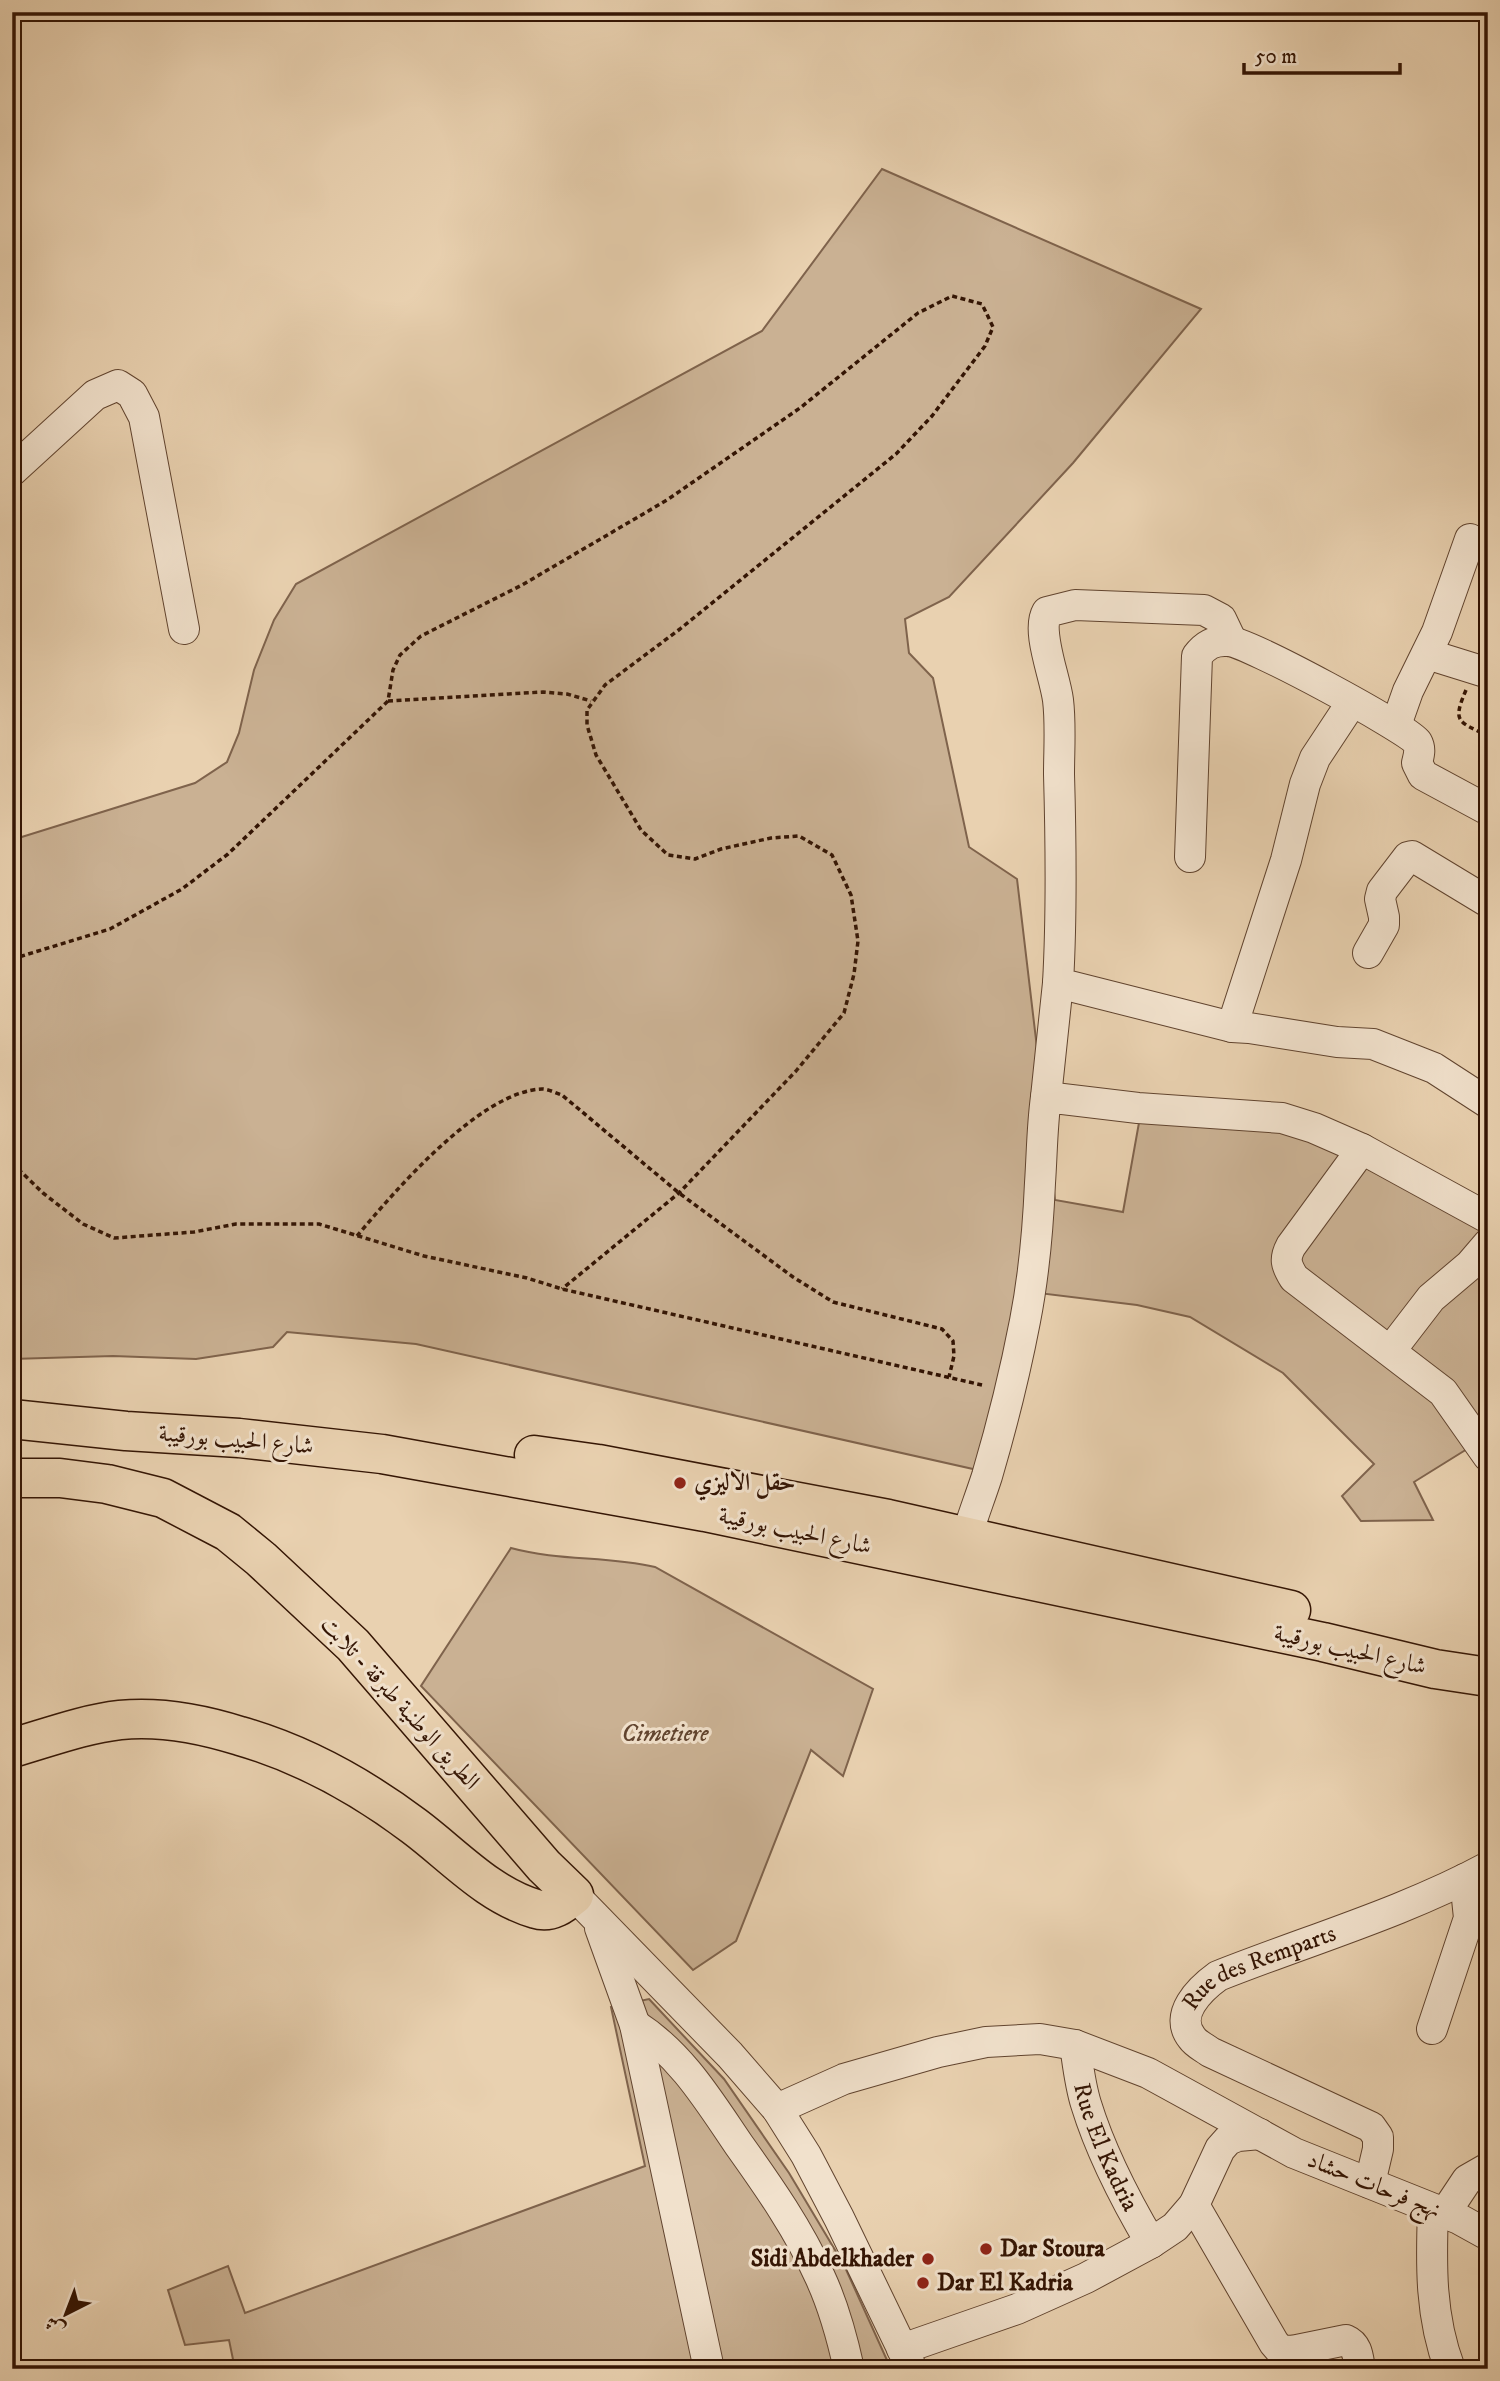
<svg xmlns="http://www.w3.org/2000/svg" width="1500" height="2381" viewBox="0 0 1500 2381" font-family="'IM FELL DW Pica',Amiri,serif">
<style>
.green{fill:#cab193;stroke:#7f634c;stroke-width:2}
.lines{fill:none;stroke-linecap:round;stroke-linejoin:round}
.minor-casing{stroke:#61442f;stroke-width:32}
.major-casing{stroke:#341504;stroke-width:41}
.path{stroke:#341504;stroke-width:3.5;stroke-dasharray:5 3.5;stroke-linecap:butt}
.minor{stroke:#f1e1cc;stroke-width:30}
.major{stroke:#e9d1b0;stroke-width:38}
.poi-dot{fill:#8f2418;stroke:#f1e1cc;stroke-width:2.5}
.labels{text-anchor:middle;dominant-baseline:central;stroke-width:6;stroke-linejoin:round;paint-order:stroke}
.street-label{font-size:24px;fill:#341504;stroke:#f1e1cc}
.poi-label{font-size:24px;font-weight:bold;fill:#341504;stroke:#f1e1cc;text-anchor:start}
.park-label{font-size:24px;font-style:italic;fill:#61442f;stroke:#f1e1cc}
</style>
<rect width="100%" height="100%" fill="#e9d1b0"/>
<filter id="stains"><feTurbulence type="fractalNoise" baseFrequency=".00286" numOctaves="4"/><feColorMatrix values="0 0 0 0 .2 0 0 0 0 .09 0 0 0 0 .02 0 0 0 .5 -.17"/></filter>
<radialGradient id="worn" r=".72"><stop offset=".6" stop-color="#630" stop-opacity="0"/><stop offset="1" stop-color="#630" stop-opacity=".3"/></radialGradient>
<g class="green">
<path d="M882 169 1201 309 1073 463 949 597 905 619 909 653 933 678 969 847 1017 879 1055 1200 1123 1212 1140 1117 1283 1125 1488 1231V1436L1414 1482 1433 1520 1361 1521 1342 1496 1374 1464 1283 1373 1190 1317 1137 1305 1031 1292 982 1471 416 1344 287 1332 273 1347 196 1359 113 1356 12 1359V840L195 783 227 762 239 733 254 670 274 620 296 584 762 331Z"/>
<path d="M511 1548C558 1561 607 1556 655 1567L873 1689 843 1776 811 1750 736 1941 693 1970 421 1686Z"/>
<path d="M649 1999 724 2079 789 2173 844 2265 891 2369H235L229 2340 185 2345 168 2290 228 2266 245 2313 645 2166 611 2007Z"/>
</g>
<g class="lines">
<defs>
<g id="minor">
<path d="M12 471 95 395 118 385 132 394 144 417 184 629"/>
<path d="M1231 640 1221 619 1204 610 1075 605 1047 612C1036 631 1055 676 1058 700 1061 724 1059 750 1059 774 1061 844 1062 913 1058 983L1232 1027 1249 1028 1337 1042 1373 1044 1434 1068 1488 1103"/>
<path d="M1427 654 1488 673"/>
<path d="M1396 725 1408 691 1437 632 1470 539"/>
<path d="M1190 857 1197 656C1205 645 1214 640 1228 641 1246 641 1407 728 1417 742 1421 749 1419 755 1417 763L1423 775 1488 810"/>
<path d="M1368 953 1384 925V917L1380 899 1382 891 1408 857 1412 856 1488 902"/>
<path d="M1232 1027 1286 860 1305 784 1315 758 1352 702"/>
<path d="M1046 1097 1058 983"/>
<path d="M1362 1149 1291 1246C1284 1259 1286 1265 1294 1278L1443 1392 1488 1456"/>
<path d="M1391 1350 1431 1298 1470 1265 1488 1244"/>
<path d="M961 1558C967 1530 978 1504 987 1476 1002 1425 1015 1373 1025 1321 1034 1275 1038 1229 1040 1183 1042 1154 1042 1126 1046 1097L1138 1108 1282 1118 1314 1128 1362 1149 1488 1218"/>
<path d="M574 1895 730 2055 777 2109 806 2155 839 2218 912 2369"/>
<path d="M600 1928 635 2025 709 2369"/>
<path d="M635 2025C681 2054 709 2101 739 2145 769 2187 799 2230 820 2277 834 2307 842 2337 849 2369"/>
<path d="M1432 2029 1469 1918 1465 1879"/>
<path id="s1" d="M1075 2045C1078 2065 1080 2085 1086 2104 1101 2153 1125 2199 1151 2243"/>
<path d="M777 2109 844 2079 938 2052 986 2042 1040 2039 1075 2045 1148 2073 1294 2153 1459 2219 1488 2235"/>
<path id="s2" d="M1370 2183 1378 2149V2137L1371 2127 1210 2052C1205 2048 1196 2044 1192 2038 1173 2015 1200 1989 1218 1976 1306 1941 1405 1912 1488 1867"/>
<path d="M1194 2205 1274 2343 1280 2350 1292 2351 1346 2340C1358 2345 1358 2358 1360 2369"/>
<path d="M1433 2210C1431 2264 1430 2317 1450 2369"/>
<path d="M1445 2213 1467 2180 1488 2168"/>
<path d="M902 2349 1017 2309 1086 2278 1151 2243 1175 2227 1194 2205 1220 2149 1228 2140 1238 2136 1260 2134"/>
</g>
<g id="major">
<path d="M12 1419 126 1431 239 1438 382 1454 705 1512 1323 1642 1435 1669 1488 1677"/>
<path d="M534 1455 598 1464 888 1519 1291 1610"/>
<path d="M12 1478H60L107 1484 163 1498 228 1532 261 1559 353 1645 544 1866 574 1895C563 1904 551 1914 536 1909 488 1895 453 1855 414 1826 362 1787 303 1754 240 1736 202 1724 160 1716 120 1720 84 1724 47 1738 12 1748"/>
</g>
</defs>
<use href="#minor" class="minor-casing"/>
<use href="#major" class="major-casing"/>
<g class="path">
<path d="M1466 690C1452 723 1458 721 1488 736"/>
<path d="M388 701 543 692 567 694 591 701"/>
<path d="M12 959 110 929 182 889 228 854 388 701 393 670 400 655 421 636 522 585 667 500 800 408 918 313 952 296 982 304 993 327 985 346 932 416 896 454 680 629 605 685 587 710V725L596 755 641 830 668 855 695 859 721 849 771 838 799 836 832 855 851 895 858 941 854 974 844 1013 796 1071 679 1193 562 1289"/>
<path d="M12 1163 43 1193 83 1224 114 1238 194 1232 236 1224H319L424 1256 527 1278 562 1289 982 1385"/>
<path d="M357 1236C394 1192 480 1091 542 1089 548 1089 556 1093 562 1095L679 1193 793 1277 833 1302 942 1329 953 1341 954 1356 949 1377"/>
</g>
<use href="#minor" class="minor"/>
<use href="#major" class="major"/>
</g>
<g class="poi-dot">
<circle cx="680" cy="1483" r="7"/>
<circle cx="986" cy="2249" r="7"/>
<circle cx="928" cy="2259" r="7"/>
<circle cx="923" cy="2283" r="7"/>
</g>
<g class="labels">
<g class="street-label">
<text transform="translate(236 1440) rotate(5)">شارع الحبيب بورقيبة</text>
<text transform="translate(795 1531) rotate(12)">شارع الحبيب بورقيبة</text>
<text transform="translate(1350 1650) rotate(13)">شارع الحبيب بورقيبة</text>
<text transform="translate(400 1703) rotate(48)">الطريق الوطنية طبرقة - تلابت</text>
<text stroke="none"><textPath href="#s2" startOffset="376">Rue des Remparts</textPath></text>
<text stroke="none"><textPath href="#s1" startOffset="107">Rue El Kadria</textPath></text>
<text transform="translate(1374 2185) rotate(22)">نهج فرحات حشاد</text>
</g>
<g class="poi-label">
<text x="694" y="1483">حقل الاليزي</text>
<text x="1000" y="2249">Dar Stoura</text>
<text x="914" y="2259" text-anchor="end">Sidi Abdelkhader</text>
<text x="937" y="2283">Dar El Kadria</text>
</g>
<g class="park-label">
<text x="665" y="1734">Cimetiere</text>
</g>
</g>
<rect width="1500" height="2381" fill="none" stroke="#e9d1b0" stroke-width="42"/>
<rect x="14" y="14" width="1472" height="2353" fill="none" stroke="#341504" stroke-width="3.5"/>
<rect x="21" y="21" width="1458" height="2339" fill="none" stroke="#341504" stroke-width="2"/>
<g transform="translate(66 2314) rotate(222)" stroke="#f1e1cc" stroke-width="5" paint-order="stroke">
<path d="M0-5L12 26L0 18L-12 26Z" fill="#341504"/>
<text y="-10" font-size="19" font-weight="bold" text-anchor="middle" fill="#341504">ش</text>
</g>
<path d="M1244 63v10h156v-10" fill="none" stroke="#341504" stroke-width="3.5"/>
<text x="1255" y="63" font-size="21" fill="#341504" stroke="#f1e1cc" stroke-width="5" paint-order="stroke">50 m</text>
<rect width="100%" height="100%" filter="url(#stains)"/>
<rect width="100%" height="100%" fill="url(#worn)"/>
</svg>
